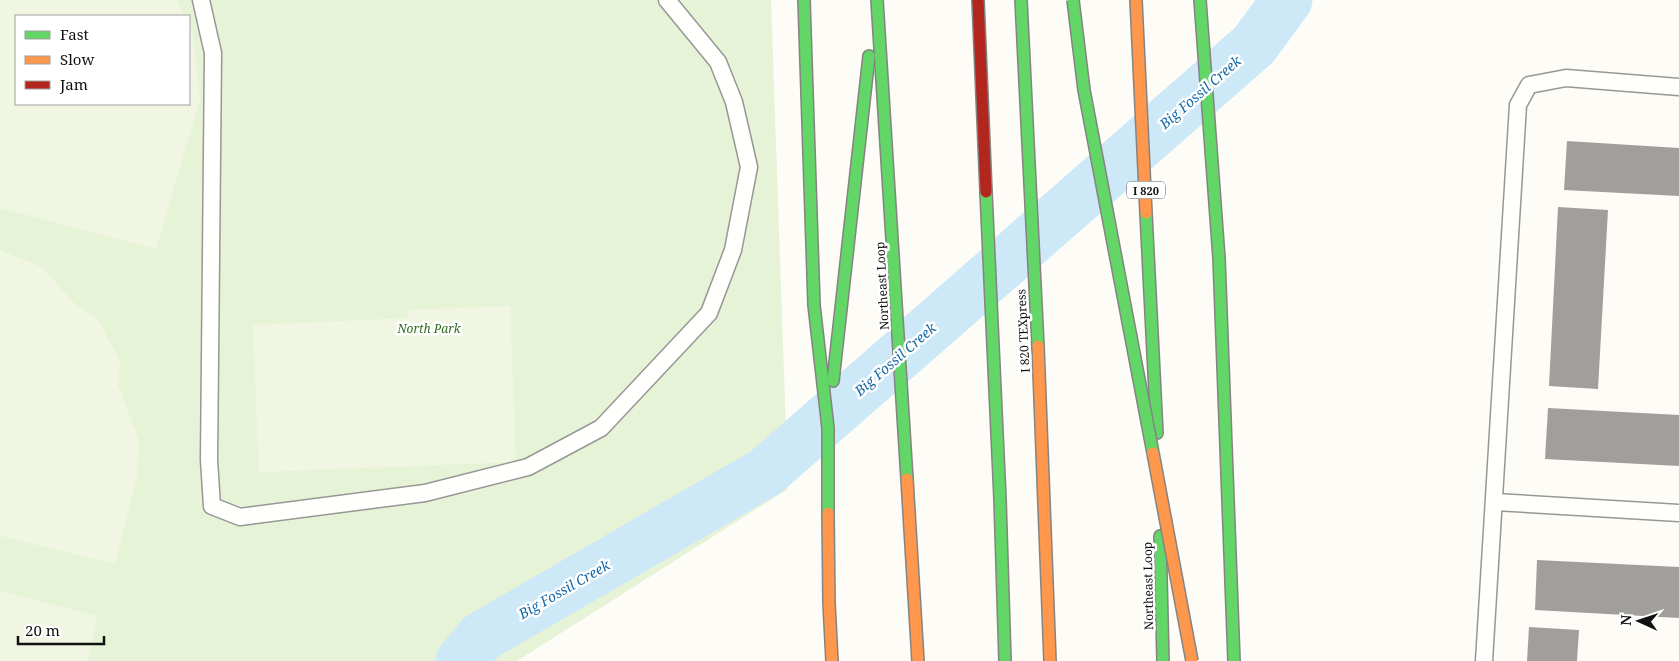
<svg xmlns="http://www.w3.org/2000/svg" width="1679" height="661" viewBox="0 0 1679 661" font-family="'Noto Serif',serif">
<style>
.green{fill:#e7f3d7;fill-rule:evenodd}
.pitch{fill:#f0f6e1}
.lines{fill:none;stroke-linecap:round;stroke-linejoin:round}
.river{stroke:#cde8f7;stroke-width:51}
.building{fill:#a19f9c}
.lane-casing{stroke:#979795;stroke-width:19}
.fast-casing{stroke:#858482;stroke-width:14}
.slow-casing{stroke:#858482;stroke-width:14}
.jam-casing{stroke:#858482;stroke-width:14}
.lane{stroke:#fffffe;stroke-width:16}
.fast{stroke:#63d668;stroke-width:11}
.slow{stroke:#ff974d;stroke-width:11}
.jam{stroke:#b3261e;stroke-width:11}
.fast-bridge-casing{stroke:#858482;stroke-width:14;stroke-linecap:butt}
.slow-bridge-casing{stroke:#858482;stroke-width:14;stroke-linecap:butt}
.fast-bridge{stroke:#63d668;stroke-width:11}
.slow-bridge{stroke:#ff974d;stroke-width:11}
.labels{text-anchor:middle;dominant-baseline:central;stroke-width:5;stroke-linejoin:round;paint-order:stroke}
.shield{fill:#fff;stroke:#585858;stroke-width:1}
.shield-label{font-size:11px;font-weight:bold;fill:#111}
.street-label{font-size:12px;fill:#111;stroke:#fff}
.park-label{font-size:12px;font-style:italic;fill:#2f6b1f;stroke:#fff}
.water-label{font-size:14px;font-style:italic;fill:#1768a6;stroke:#fff}
</style>
<rect width="100%" height="100%" fill="#fdfcf7"/>
<path class="green" d="M0 0H771L788 489 517 661H0ZM16 16H189V104H16Z"/>
<g class="pitch">
<path d="M0 0H177L185 16H16V104H189V23L192 29 200 99 156 249 0 208Z"/>
<path d="M0 250 42 267 76 305 97 318 120 361 118 385 139 440 137 475 115 564 0 536Z"/>
<path d="M510 306 516 462 259 472 253 325 408 318V310Z"/>
<path d="M0 591 97 616 88 661H0Z"/>
</g>
<g class="lines">
<path class="river" d="M461 661 481 637 766 472 1254 45 1287 0"/>
</g>
<g class="building">
<path d="M1567 141 1679 148V196L1564 190Z"/>
<path d="M1558 207 1608 210 1598 389 1549 386Z"/>
<path d="M1548 408 1679 415V466L1545 459Z"/>
<path d="M1537 560 1679 567V618L1535 610Z"/>
<path d="M1529 627 1579 630 1577 661H1527Z"/>
</g>
<g class="lines">
<defs>
<g id="lane">
<path d="M201 0 213 53 209 460 212 506 240 517 425 493 528 467 601 428 709 313 733 250 749 167 734 102 718 62 667 0"/>
<path d="M1495 502 1679 513"/>
<path d="M1484 661 1518 105 1529 85 1566 78 1679 87"/>
</g>
<g id="fast">
<path d="M804 0 814 305 828 428V513"/>
<path d="M877 0 907 479"/>
<path d="M1021 0 1038 346"/>
<path d="M1200 0 1219 258 1234 661"/>
<path d="M986 192 1000 499 1005 661"/>
<path d="M1146 213 1157 433"/>
<path d="M833 381 869 56"/>
<path d="M1160 536 1163 661"/>
</g>
<g id="slow">
<path d="M1136 0 1146 213"/>
<path d="M1038 346 1050 661"/>
<path d="M907 479 918 661"/>
<path d="M828 513 829 603 832 661"/>
</g>
<path id="jam" d="M978 0 986 192"/>
</defs>
<use href="#lane" class="lane-casing"/>
<use href="#fast" class="fast-casing"/>
<use href="#slow" class="slow-casing"/>
<use href="#jam" class="jam-casing"/>
<use href="#lane" class="lane"/>
<use href="#fast" class="fast"/>
<use href="#slow" class="slow"/>
<use href="#jam" class="jam"/>
<defs>
<path id="fast-bridge" d="M1073 0 1084 90 1153 453"/>
<path id="slow-bridge" d="M1153 453 1192 661"/>
</defs>
<use href="#fast-bridge" class="fast-bridge-casing"/>
<use href="#slow-bridge" class="slow-bridge-casing"/>
<use href="#fast-bridge" class="fast-bridge"/>
<use href="#slow-bridge" class="slow-bridge"/>
</g>
<g class="labels">
<rect class="shield" x="1127" y="181.5" width="38" height="17" rx="4"/>
<g class="shield-label">
<text x="1146" y="190">I 820</text>
</g>
<g class="street-label">
<text transform="translate(882 286) rotate(-93)">Northeast Loop</text>
<text transform="translate(1023 331) rotate(-93)">I 820 TEXpress</text>
<text transform="translate(1148 586) rotate(-91)">Northeast Loop</text>
</g>
<g class="park-label">
<text x="429" y="328">North Park</text>
</g>
<g class="water-label">
<text transform="translate(1200 92) rotate(-41)">Big Fossil Creek</text>
<text transform="translate(895 359) rotate(-41)">Big Fossil Creek</text>
<text transform="translate(564 589) rotate(-30)">Big Fossil Creek</text>
</g>
</g>
<rect x="15" y="15" width="175" height="90" fill="#ffffff" stroke="#a0a0a0"/>
<rect x="25" y="31" width="25" height="8" fill="#63d668" stroke="#a0a0a0"/>
<text x="60" y="40" font-size="15" fill="#111111">Fast</text>
<rect x="25" y="56" width="25" height="8" fill="#ff974d" stroke="#a0a0a0"/>
<text x="60" y="65" font-size="15" fill="#111111">Slow</text>
<rect x="25" y="81" width="25" height="8" fill="#b3261e" stroke="#a0a0a0"/>
<text x="60" y="90" font-size="15" fill="#111111">Jam</text>
<g transform="translate(1639 621) rotate(273)" stroke="#ffffff" stroke-width="4" paint-order="stroke">
<path d="M0-4L9 19L0 12L-9 19Z" fill="#111111"/>
<text y="-8" font-size="14" font-weight="bold" text-anchor="middle" fill="#111111">N</text>
</g>
<path d="M18 636v8h86v-8" fill="none" stroke="#111111" stroke-width="2.5"/>
<text x="25" y="636" font-size="15" fill="#111111" stroke="#ffffff" stroke-width="4" paint-order="stroke">20 m</text>
</svg>
